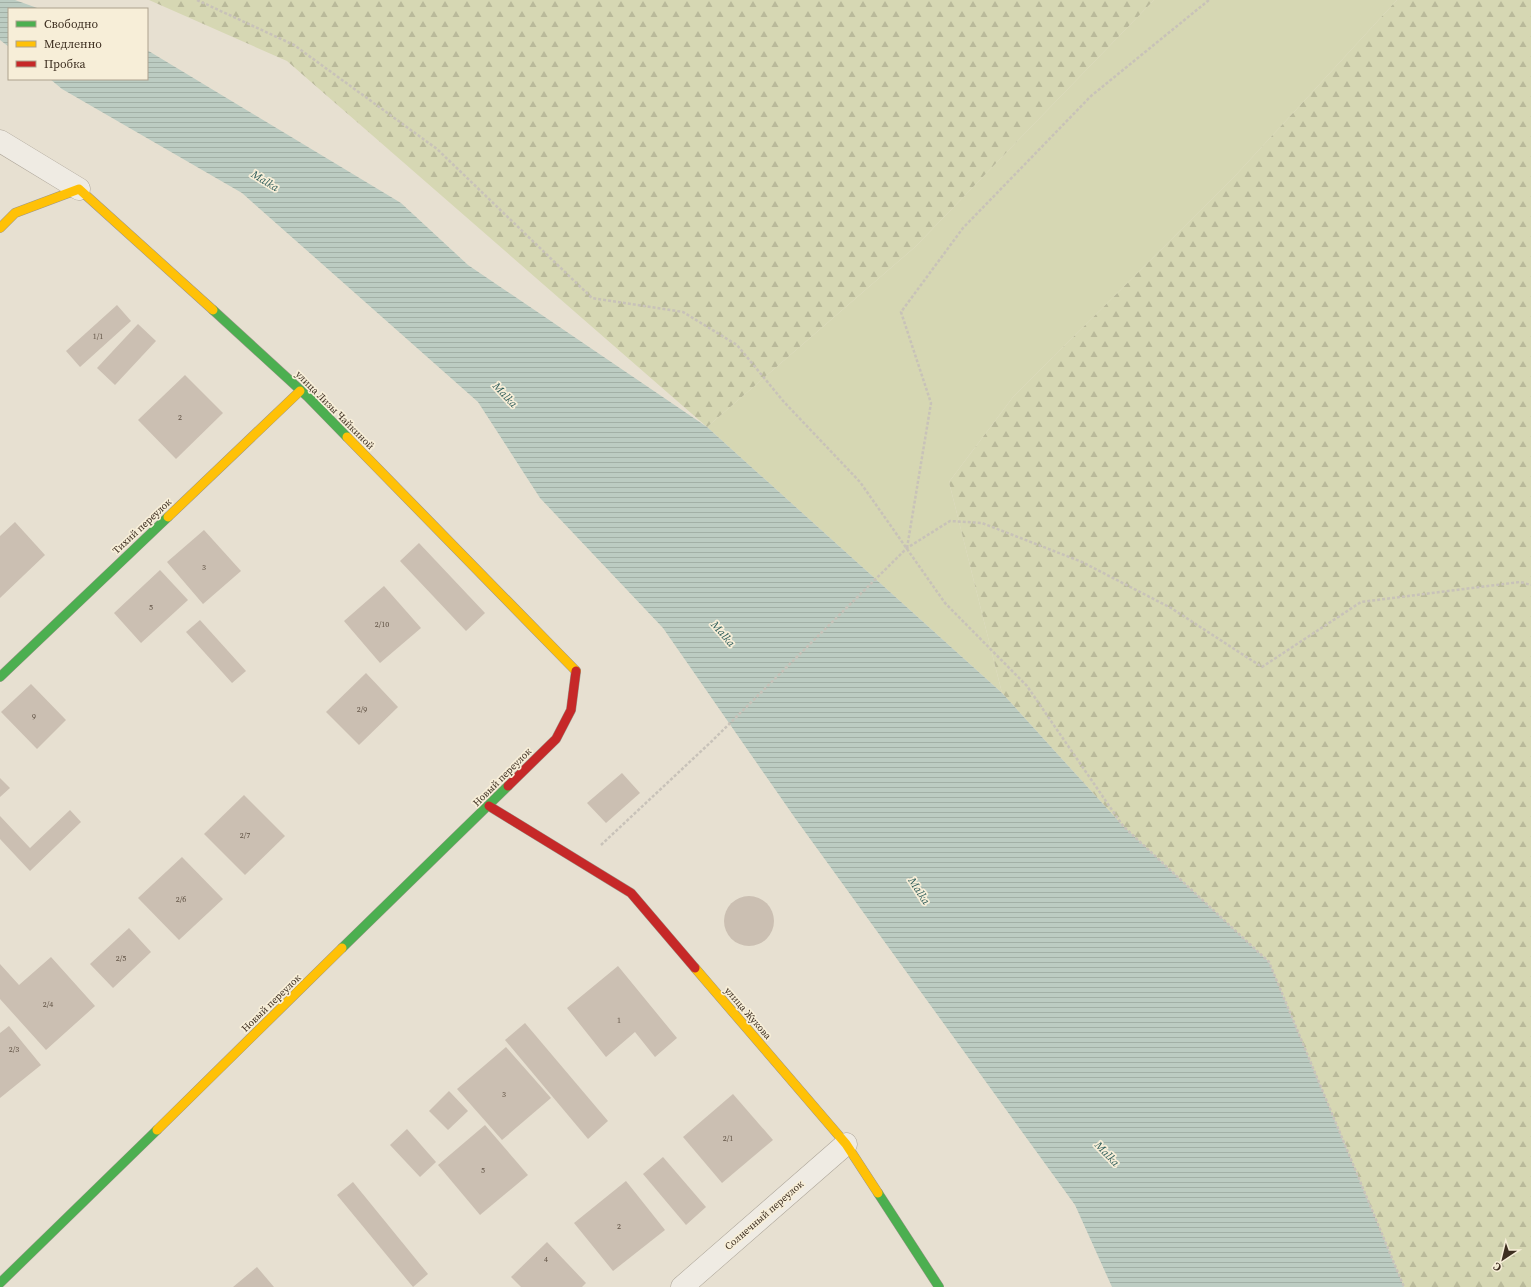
<svg xmlns="http://www.w3.org/2000/svg" width="1531" height="1287" viewBox="0 0 1531 1287" font-family="'Source Serif 4',serif">
<style>
.green{fill:#d6d7b3}
.forest{fill:url(#forest-firs)}
.water{fill:url(#water-rules)}
.building{fill:#cbbfb2}
.lines{fill:none;stroke-linecap:round;stroke-linejoin:round}
.street-casing{stroke:#ada599;stroke-width:23}
.fast-casing{stroke:#9c958a;stroke-width:10}
.slow-casing{stroke:#9c958a;stroke-width:10}
.jam-casing{stroke:#9c958a;stroke-width:10}
.path{stroke:#c8c2b9;stroke-width:2.5;stroke-dasharray:3 2;stroke-linecap:butt}
.street{stroke:#efebe3;stroke-width:22}
.fast{stroke:#4caf50;stroke-width:9}
.slow{stroke:#ffc107;stroke-width:9}
.jam{stroke:#c62828;stroke-width:9}
.labels{text-anchor:middle;dominant-baseline:central;stroke-width:3.5;stroke-linejoin:round;paint-order:stroke}
.number-label{font-size:8px;fill:#605244}
.street-label{font-size:10px;fill:#3d2e20;stroke:#f7eed8}
.water-label{font-size:11px;font-style:italic;fill:#2f5d5a;stroke:#f7eed8}
</style>
<defs>
<pattern id="forest-firs" width="22" height="20" patternUnits="userSpaceOnUse"><rect width="22" height="20" fill="#d6d7b3"/><path d="M5 1l3.5 6h-7zM16 11l3.5 6h-7z" fill="#b9b99a"/></pattern>
<pattern id="water-rules" width="6" height="5" patternUnits="userSpaceOnUse"><rect width="6" height="5" fill="#bcccc2"/><path d="M0 2.5h6" fill="none" stroke="#a2b0a6"/></pattern>
</defs>
<rect width="100%" height="100%" fill="#e7e0d1"/>
<path class="green" d="M1154 0H1397L1235 176 1013 397 949 482 1002 693 707 427 915 247Z"/>
<g class="forest">
<path d="M149 0H1154L915 247 707 427 287 61Z"/>
<path d="M1397 0H1531V1287H1404L1269 962 1123 826 1002 693 949 482 1013 397 1235 176Z"/>
</g>
<g class="water">
<path d="M0 0H15L40 9H9V47L0 40Z"/>
<path d="M147 50 401 203 468 265 707 427 1002 693 1123 826 1269 962 1404 1287H1112L1075 1205 795 818 663 628 540 498 478 402 242 193 62 89 50 79H147Z"/>
</g>
<g class="building">
<path d="M117 305 131 321 80 367 66 351Z"/>
<path d="M138 324 156 341 115 385 97 368Z"/>
<path d="M185 375 223 413 176 459 138 420Z"/>
<path d="M15 522 45 555 0 598V536Z"/>
<path d="M204 530 241 571 203 604 167 562Z"/>
<path d="M419 543 485 613 466 631 400 561Z"/>
<path d="M160 570 188 600 141 643 114 613Z"/>
<path d="M384 586 421 628 380 663 344 621Z"/>
<path d="M200 620 246 671 232 683 186 632Z"/>
<path d="M366 673 398 707 359 745 326 712Z"/>
<path d="M31 684 66 720 37 749 1 712Z"/>
<path d="M622 773 640 793 606 823 587 803Z"/>
<path d="M0 778 10 788 0 797Z"/>
<path d="M244 795 285 836 245 875 204 834Z"/>
<path d="M70 810 81 822 30 871 0 839V816L30 848Z"/>
<path d="M182 857 223 899 179 940 138 898Z"/>
<circle cx="749" cy="921" r="25"/>
<path d="M129 928 151 952 113 988 90 964Z"/>
<path d="M51 957 95 1006 46 1050 0 999V964L19 985Z"/>
<path d="M618 966 677 1038 655 1057 635 1032 606 1057 567 1008Z"/>
<path d="M525 1023 608 1121 588 1139 505 1040Z"/>
<path d="M9 1026 41 1065 0 1098V1033Z"/>
<path d="M506 1047 551 1098 502 1140 457 1089Z"/>
<path d="M449 1091 468 1111 448 1130 429 1111Z"/>
<path d="M733 1094 773 1140 722 1183 683 1137Z"/>
<path d="M485 1125 528 1175 480 1215 438 1165Z"/>
<path d="M407 1129 436 1162 420 1177 390 1145Z"/>
<path d="M663 1157 706 1207 686 1225 643 1174Z"/>
<path d="M626 1181 665 1230 613 1271 574 1223Z"/>
<path d="M353 1182 428 1274 413 1287 337 1195Z"/>
<path d="M547 1242 586 1283 582 1287H521L511 1277Z"/>
<path d="M257 1267 274 1287H233Z"/>
</g>
<g class="lines">
<defs>
<g id="street">
<path d="M0 141 79 189"/>
<path d="M682 1287 846 1144"/>
</g>
<g id="fast">
<path d="M213 310 308 397 347 437"/>
<path d="M0 677 168 517"/>
<path d="M342 948 508 786"/>
<path d="M878 1193 939 1287"/>
<path d="M0 1283 157 1130"/>
</g>
<g id="slow">
<path d="M0 228 15 213 79 189 213 310"/>
<path d="M347 437 576 671"/>
<path d="M168 517 300 391"/>
<path d="M695 968 846 1144 878 1193"/>
<path d="M157 1130 342 948"/>
</g>
<g id="jam">
<path d="M508 786 556 739 571 710 576 671"/>
<path d="M489 806 631 893 695 968"/>
</g>
</defs>
<use href="#street" class="street-casing"/>
<use href="#fast" class="fast-casing"/>
<use href="#slow" class="slow-casing"/>
<use href="#jam" class="jam-casing"/>
<g class="path">
<path d="M197 0 294 45 437 149 592 298 683 312 737 345 784 402 860 482 945 603 1027 686 1123 826 1269 962 1404 1287"/>
<path d="M907 548 931 403 901 312 963 228 1091 96 1209 0"/>
<path d="M601 845 712 741 907 548 950 521 982 523 1082 562 1171 608 1262 667 1361 602 1520 582 1531 585"/>
</g>
<use href="#street" class="street"/>
<use href="#fast" class="fast"/>
<use href="#slow" class="slow"/>
<use href="#jam" class="jam"/>
</g>
<g class="labels">
<g class="number-label">
<text x="98" y="336">1/1</text>
<text x="180" y="417">2</text>
<text x="204" y="567">3</text>
<text x="151" y="607">5</text>
<text x="382" y="624">2/10</text>
<text x="362" y="709">2/9</text>
<text x="34" y="716">9</text>
<text x="245" y="835">2/7</text>
<text x="181" y="899">2/6</text>
<text x="121" y="958">2/5</text>
<text x="48" y="1004">2/4</text>
<text x="619" y="1020">1</text>
<text x="14" y="1049">2/3</text>
<text x="504" y="1094">3</text>
<text x="728" y="1138">2/1</text>
<text x="483" y="1170">5</text>
<text x="619" y="1226">2</text>
<text x="546" y="1259">4</text>
</g>
<g class="street-label">
<text transform="translate(335 410) rotate(45)">улица Лизы Чайкиной</text>
<text transform="translate(142 526) rotate(-43)">Тихий переулок</text>
<text transform="translate(502 777) rotate(-45)">Новый переулок</text>
<text transform="translate(271 1003) rotate(-44)">Новый переулок</text>
<text transform="translate(748 1013) rotate(49)">улица Жукова</text>
<text transform="translate(764 1215) rotate(-41)">Солнечный переулок</text>
</g>
<g class="water-label">
<text transform="translate(265 181) rotate(31)">Malka</text>
<text transform="translate(505 395) rotate(47)">Malka</text>
<text transform="translate(723 634) rotate(49)">Malka</text>
<text transform="translate(919 891) rotate(57)">Malka</text>
<text transform="translate(1107 1154) rotate(46)">Malka</text>
</g>
</g>
<rect x="8" y="8" width="140" height="72" fill="#f7eed8" stroke="#ada18e"/>
<rect x="16" y="21" width="20" height="6" fill="#4caf50" stroke="#ada18e"/>
<text x="44" y="28" font-size="12" fill="#3d2e20">Свободно</text>
<rect x="16" y="41" width="20" height="6" fill="#ffc107" stroke="#ada18e"/>
<text x="44" y="48" font-size="12" fill="#3d2e20">Медленно</text>
<rect x="16" y="61" width="20" height="6" fill="#c62828" stroke="#ada18e"/>
<text x="44" y="68" font-size="12" fill="#3d2e20">Пробка</text>
<g transform="translate(1503 1259) rotate(215)" stroke="#f7eed8" stroke-width="3" paint-order="stroke">
<path d="M0-3L7 15L0 10L-7 15Z" fill="#3d2e20"/>
<text y="-6" font-size="11" font-weight="bold" text-anchor="middle" fill="#3d2e20">С</text>
</g>
</svg>
